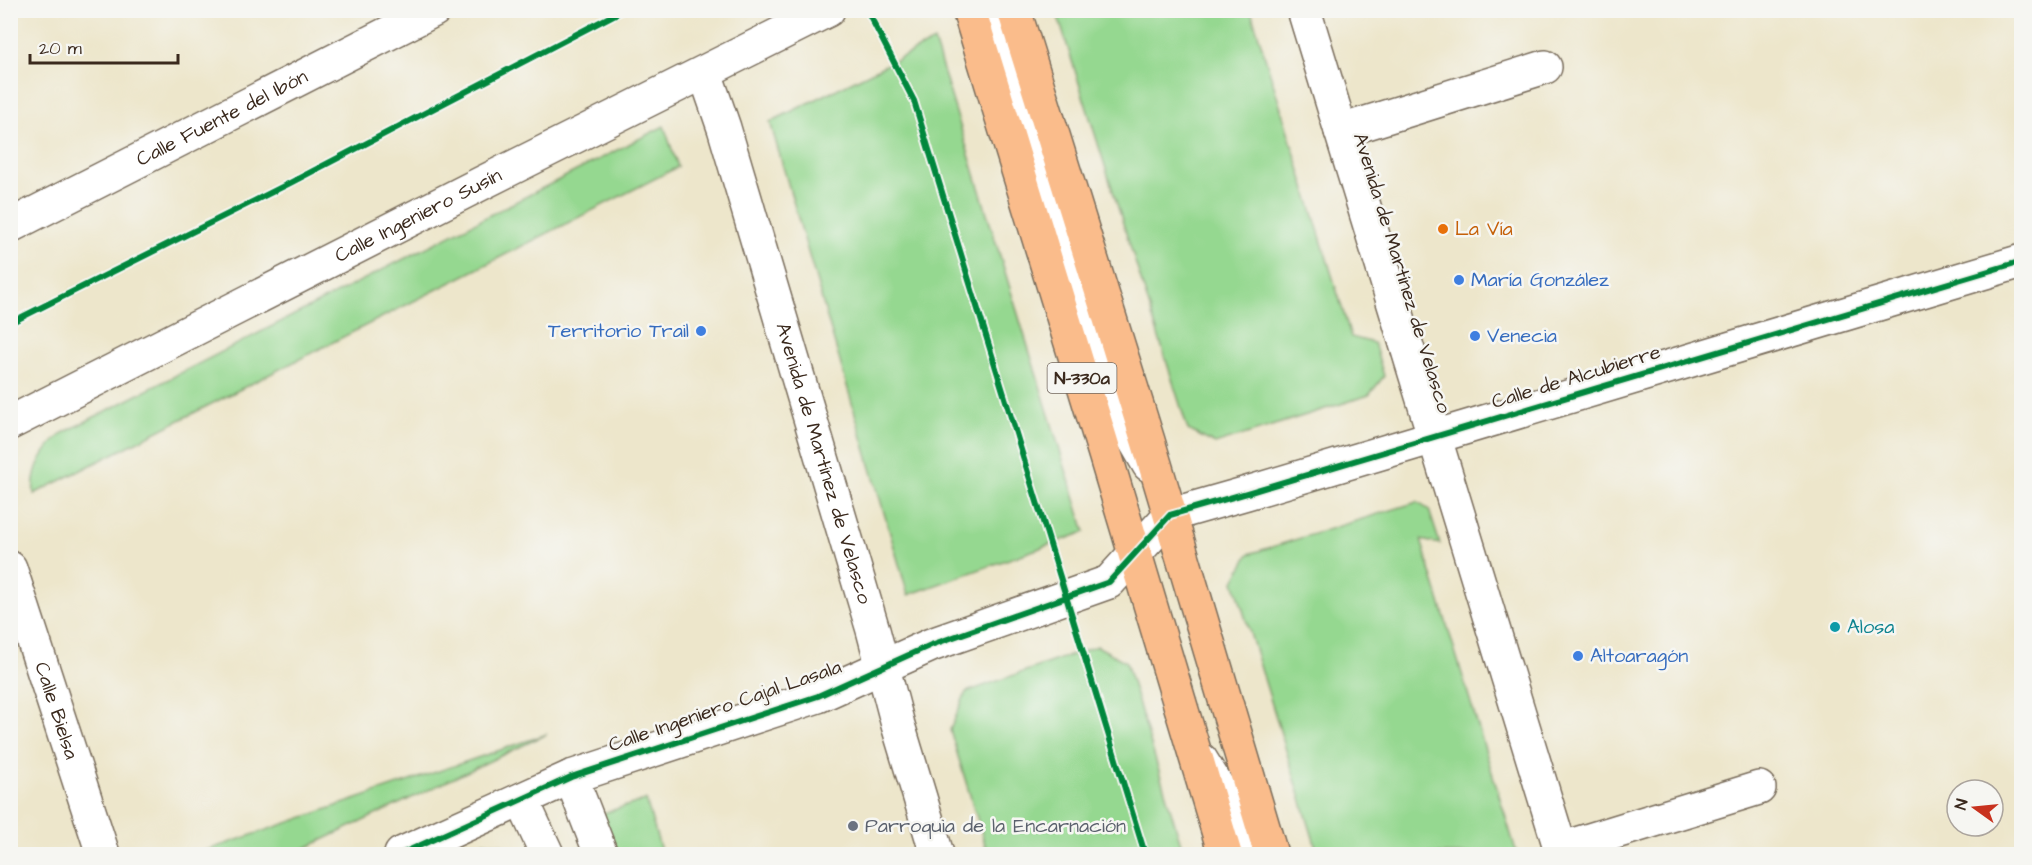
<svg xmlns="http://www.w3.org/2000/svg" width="2032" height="865" viewBox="0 0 2032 865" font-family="'Architects Daughter',sans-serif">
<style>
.green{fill:#95d890;stroke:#688157;stroke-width:1.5}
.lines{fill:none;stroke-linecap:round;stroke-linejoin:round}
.minor-casing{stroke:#796c5b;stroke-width:36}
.highway-casing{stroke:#796c5b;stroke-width:36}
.minor{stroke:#fff;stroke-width:33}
.highway{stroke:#fabc8b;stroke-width:33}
.cycleway-casing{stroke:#f6f6f2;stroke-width:10}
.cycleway{stroke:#00873e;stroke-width:6}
.food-dot{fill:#e8710a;stroke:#f6f6f2;stroke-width:2}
.shop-dot{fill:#3f7fe0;stroke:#f6f6f2;stroke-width:2}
.culture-dot{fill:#0f9aa8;stroke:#f6f6f2;stroke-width:2}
.worship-dot{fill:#6b7280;stroke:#f6f6f2;stroke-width:2}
.labels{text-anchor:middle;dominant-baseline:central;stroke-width:5;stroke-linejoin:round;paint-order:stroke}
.shield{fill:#f6f6f2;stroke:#73675e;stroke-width:1.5}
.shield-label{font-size:18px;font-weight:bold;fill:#3b2a1e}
.street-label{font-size:20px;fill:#3b2a1e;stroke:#f6f6f2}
.food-label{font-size:20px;fill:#c56008;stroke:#f6f6f2;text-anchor:start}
.shop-label{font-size:20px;fill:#366cbe;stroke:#f6f6f2;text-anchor:start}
.culture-label{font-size:20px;fill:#0d838f;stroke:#f6f6f2;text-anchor:start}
.worship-label{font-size:20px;fill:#5b616d;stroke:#f6f6f2;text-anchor:start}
</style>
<rect width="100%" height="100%" fill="#f6f6f2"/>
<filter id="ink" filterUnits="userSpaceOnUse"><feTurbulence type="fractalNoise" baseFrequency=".0167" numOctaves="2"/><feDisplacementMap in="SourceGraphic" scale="12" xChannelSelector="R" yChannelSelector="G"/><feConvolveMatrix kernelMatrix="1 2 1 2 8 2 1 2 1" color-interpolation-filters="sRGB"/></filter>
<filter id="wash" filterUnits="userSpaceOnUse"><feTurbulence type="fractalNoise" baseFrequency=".008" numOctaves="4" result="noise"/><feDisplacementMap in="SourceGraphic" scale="24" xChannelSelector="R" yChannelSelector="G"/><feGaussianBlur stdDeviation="1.35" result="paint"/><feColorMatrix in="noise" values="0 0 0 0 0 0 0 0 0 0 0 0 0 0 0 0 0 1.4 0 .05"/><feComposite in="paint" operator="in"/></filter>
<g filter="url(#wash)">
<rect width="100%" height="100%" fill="#ede6cb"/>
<g class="green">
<path d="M1056 10 1251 11 1351 337 1374 343 1384 376 1369 395 1215 444 1188 430Z"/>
<path d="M934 41 1085 532 908 595 770 122Z"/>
<path d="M664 126 678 167 34 494C31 469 44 448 63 433Z"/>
<path d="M1417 502 1429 510 1440 544 1421 540 1517 854H1318L1234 581 1249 554Z"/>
<path d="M1097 646 1126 662 1184 854H988L950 730 966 692Z"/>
<path d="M547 734 293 854H196Z"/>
<path d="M646 800 662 854H613L597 815Z"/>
<path d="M483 842 503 845 515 854H480Z"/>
</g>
</g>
<g filter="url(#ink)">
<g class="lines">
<defs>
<g id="minor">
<path d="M991 10 1107 388 1123 420 1149 465"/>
<path d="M1304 10 1562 854"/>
<path id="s1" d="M705 73 724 128 873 630 898 725 937 854"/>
<path d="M1341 131 1545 67"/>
<path id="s2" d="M10 226 434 10"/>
<path id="s3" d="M10 423 484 182 828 10"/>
<path id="s4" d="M10 568 103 854"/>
<path d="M1201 760 1229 805 1248 854"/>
<path d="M571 777 601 854"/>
<path d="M522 800 547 854"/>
<path d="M1560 849 1759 788"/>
<path d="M401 854 571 777 818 696 931 645 1109 582 1170 515 1247 493 2022 261"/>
</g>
<g id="highway">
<path d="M969 10 1105 454 1225 854"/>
<path d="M1014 10 1148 441 1271 854"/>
</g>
</defs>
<use href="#minor" class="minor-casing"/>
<use href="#highway" class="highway-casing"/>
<use href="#minor" class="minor"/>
<use href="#highway" class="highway"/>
<defs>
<g id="cycleway">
<path d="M867 10 914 101 1145 854"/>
<path d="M10 323 290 183 623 10"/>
<path d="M401 854 571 777 818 696 931 645 1109 582 1170 515 1247 493 2022 261"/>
</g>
</defs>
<use href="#cycleway" class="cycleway-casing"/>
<use href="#cycleway" class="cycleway"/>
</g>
</g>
<circle class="food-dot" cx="1443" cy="229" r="6"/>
<g class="shop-dot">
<circle cx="1459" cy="280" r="6"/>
<circle cx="701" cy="331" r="6"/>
<circle cx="1475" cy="336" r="6"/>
<circle cx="1578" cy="656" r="6"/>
</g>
<circle class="culture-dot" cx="1835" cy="627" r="6"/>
<circle class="worship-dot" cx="853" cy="826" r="6"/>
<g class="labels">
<rect class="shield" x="1047.5" y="363" width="69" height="30" rx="4.5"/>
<g class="shield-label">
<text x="1082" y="378">N-330a</text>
</g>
<g class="street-label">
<text stroke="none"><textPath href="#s2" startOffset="238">Calle Fuente del Ibón</textPath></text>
<text stroke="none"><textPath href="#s3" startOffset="458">Calle Ingeniero Susín</textPath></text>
<text transform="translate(1402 273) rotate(73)">Avenida de Martínez de Velasco</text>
<text transform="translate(1576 377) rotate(-17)">Calle de Alcubierre</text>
<text stroke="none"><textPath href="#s1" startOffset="408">Avenida de Martínez de Velasco</textPath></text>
<text transform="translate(725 706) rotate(-19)">Calle Ingeniero Cajal Lasala</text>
<text stroke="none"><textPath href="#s4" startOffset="150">Calle Bielsa</textPath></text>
</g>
<g class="food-label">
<text x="1455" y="229">La Vía</text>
</g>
<g class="shop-label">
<text x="1471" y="280">María González</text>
<text x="689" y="331" text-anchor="end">Territorio Trail</text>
<text x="1487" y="336">Venecia</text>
<text x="1590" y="656">Altoaragón</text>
</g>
<g class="culture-label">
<text x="1847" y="627">Alosa</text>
</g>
<g class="worship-label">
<text x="865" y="826">Parroquia de la Encarnación</text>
</g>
</g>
<rect width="2032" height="865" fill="none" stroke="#f6f6f2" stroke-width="36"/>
<g transform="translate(1975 808) rotate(285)"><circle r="28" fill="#f6f6f2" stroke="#aba49d" stroke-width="1.5"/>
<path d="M0-4.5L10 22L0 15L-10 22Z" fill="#c8321e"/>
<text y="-9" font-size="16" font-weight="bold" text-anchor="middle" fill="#3b2a1e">N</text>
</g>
<path d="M30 54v9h148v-9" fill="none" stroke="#3b2a1e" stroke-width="3"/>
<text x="39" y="54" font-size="18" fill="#3b2a1e" stroke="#f6f6f2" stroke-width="4.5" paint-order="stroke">20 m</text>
</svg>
